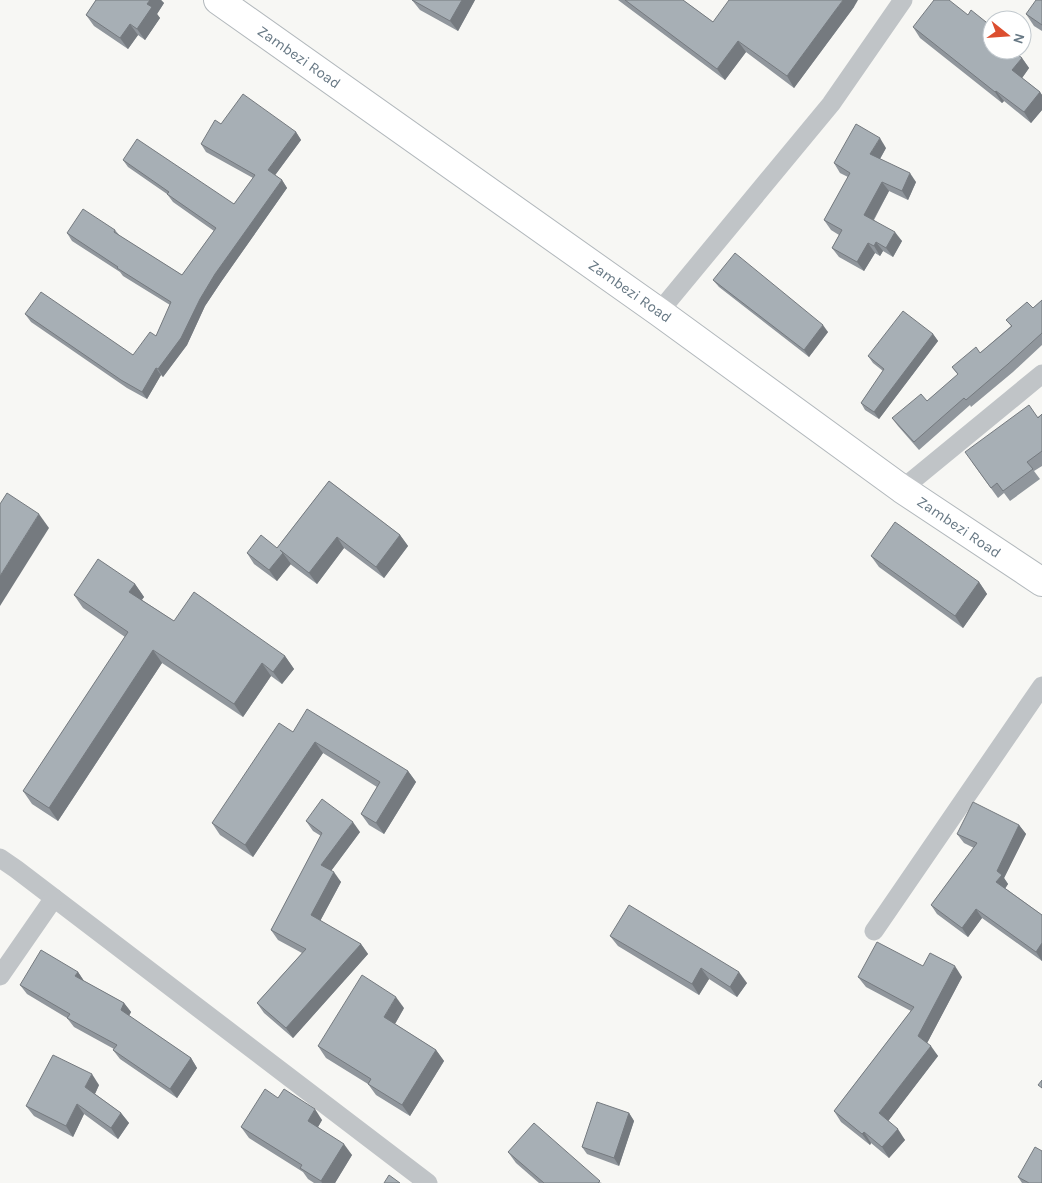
<svg xmlns="http://www.w3.org/2000/svg" width="1042" height="1183" viewBox="0 0 1042 1183" font-family="Karla,sans-serif">
<style>
.lines{fill:none;stroke-linecap:round;stroke-linejoin:round}
.secondary-casing{stroke:#b2b8bc;stroke-width:30}
.street{stroke:#c0c4c7;stroke-width:19}
.secondary{stroke:#fff;stroke-width:28}
.wall{fill:#90969c}
.shaded-wall{fill:#757a7f}
.building{fill:#a7afb5;stroke:#757a7f}
.labels{text-anchor:middle;dominant-baseline:central;stroke-width:5;stroke-linejoin:round;paint-order:stroke}
.street-label{font-size:15px;fill:#677884;stroke:#fff}
</style>
<rect width="100%" height="100%" fill="#f7f7f4"/>
<g class="lines">
<defs>
<path id="secondary" d="M218 0 659 312 902 489 1042 582"/>
</defs>
<use href="#secondary" class="secondary-casing"/>
<g class="street">
<path d="M659 312 831 104 903 0"/>
<path d="M902 489 1042 374"/>
<path d="M0 858 16 869 428 1183"/>
<path d="M874 931 1042 686"/>
<path d="M0 976 54 898"/>
</g>
<use href="#secondary" class="secondary"/>
</g>
<g class="wall">
<path d="M96 0H161L164 3 157 14 160 18 145 40 138 35 128 49 94 26 86 15Z"/>
<path d="M412 0H475L458 31 420 10Z"/>
<path d="M618 0H683L713 22 854 7 794 88 746 52 725 80Z"/>
<path d="M1042 0V31L1034 26 1026 14Z"/>
<path d="M913 27 992 50 1022 58 1029 68 1022 78 1040 92 1042 95V110L1031 123 1004 101 1002 103 920 38Z"/>
<path d="M221 124 296 132 301 140 275 175 282 180 287 188 221 282 205 306 187 345 163 377 161 375 147 399 127 388 31 322 25 314 133 355 156 336 170 305 123 276 120 272 72 241 67 233 115 230 120 236 182 275 214 231 173 202 167 194 128 167 123 160 234 204 253 178 206 152 201 144Z"/>
<path d="M886 148 880 159 916 182 908 200 889 191 874 220 902 241 893 257 883 251 880 256 875 253 864 271 839 257 832 248 839 235 831 230 824 220 848 177 840 173 834 163Z"/>
<path d="M713 280 828 332 809 357 719 287Z"/>
<path d="M1042 300V345L1013 372 971 407 970 405 919 450 898 426 892 418 927 401 958 375 952 367 980 353 1011 326 1006 320 1033 308Z"/>
<path d="M933 334 938 341 879 419 865 410 861 403 883 371 873 363 868 356Z"/>
<path d="M1042 414V466L1034 471 1040 479 1010 501 1004 493 998 498 972 462Z"/>
<path d="M329 481 400 535 408 546 384 578 344 548 317 584 290 564 277 581 254 564 247 553 277 548Z"/>
<path d="M871 556 979 582 987 594 963 628 879 567Z"/>
<path d="M135 584 144 597 142 600 174 621 285 656 294 669 282 684 271 676 243 717 162 663 58 821 32 804 23 791 125 637 83 608 74 595Z"/>
<path d="M293 732 408 771 416 782 384 834 369 825 361 814 377 787 323 753 253 857 220 835 212 823Z"/>
<path d="M306 821 360 832 331 871 341 882 320 921 361 944 368 954 293 1038 264 1013 257 1003 302 953 278 940 271 930 321 836 313 831Z"/>
<path d="M1019 825 1026 834 1004 878 1008 884 1005 888 1042 915V961L982 918 968 937 937 914 931 905 974 848 964 843 957 834Z"/>
<path d="M610 936 747 983 737 997 709 979 699 995 618 946Z"/>
<path d="M923 966 962 977 927 1043 938 1056 888 1121 905 1140 889 1158 871 1143 870 1145 841 1122 834 1111 911 1011 866 987 858 977Z"/>
<path d="M78 972 84 981 124 1003 131 1012 129 1016 191 1058 197 1068 177 1098 120 1059 113 1050 114 1049 74 1027 67 1018 27 994 20 985Z"/>
<path d="M404 1008 395 1024 436 1050 444 1061 410 1116 376 1095 368 1084 326 1058 318 1046Z"/>
<path d="M99 1085 95 1094 121 1113 129 1123 118 1139 84 1114 73 1137 34 1116 26 1106Z"/>
<path d="M278 1098 322 1120 318 1127 352 1155 335 1183H314L308 1179 303 1172 249 1138 241 1127Z"/>
<path d="M629 1113 634 1121 619 1166 587 1154 582 1147Z"/>
<path d="M508 1152 602 1183H539L516 1163Z"/>
<path d="M1018 1177 1042 1183H1022Z"/>
</g>
<g class="shaded-wall">
<path d="M150 0H161L164 3 157 14 160 18 145 40 137 29 147 4Z"/>
<path d="M462 0H475L458 31 450 21Z"/>
<path d="M843 0H858L854 7 794 88 787 76Z"/>
<path d="M130 24 138 35 128 49 120 38Z"/>
<path d="M991 26 992 28V36L988 31Z"/>
<path d="M738 41 746 52 725 80 717 69Z"/>
<path d="M1022 58 1029 68 1020 81 1012 70Z"/>
<path d="M996 91 1004 101 1002 103 995 92Z"/>
<path d="M1040 92 1042 95V110L1031 123 1024 112Z"/>
<path d="M296 132 301 140 273 178 268 170Z"/>
<path d="M880 138 886 148 877 164 870 154Z"/>
<path d="M910 173 916 182 908 200 902 191Z"/>
<path d="M282 180 287 188 221 282 205 306 187 345 163 377 158 369 215 274Z"/>
<path d="M882 182 889 191 871 224 864 215Z"/>
<path d="M895 232 902 241 893 257 886 248Z"/>
<path d="M876 242 883 251 880 256 874 246Z"/>
<path d="M868 243 875 253 864 271 857 262Z"/>
<path d="M823 325 828 332 809 357 804 350Z"/>
<path d="M933 334 938 341 879 419 874 412Z"/>
<path d="M156 368 161 375 147 399 142 392Z"/>
<path d="M39 514 49 528 0 606V576Z"/>
<path d="M400 535 408 546 384 578 376 567Z"/>
<path d="M337 537 344 548 317 584 309 573Z"/>
<path d="M283 553 291 564 277 581 269 570Z"/>
<path d="M979 582 987 594 963 628 955 616Z"/>
<path d="M135 584 144 597 138 604 129 592Z"/>
<path d="M153 650 162 663 58 821 49 808Z"/>
<path d="M285 656 294 669 282 684 273 672Z"/>
<path d="M262 663 271 676 243 717 234 704Z"/>
<path d="M315 742 323 753 253 857 245 845Z"/>
<path d="M408 771 416 782 384 834 376 823Z"/>
<path d="M353 822 360 832 328 875 321 865Z"/>
<path d="M1019 825 1026 834 1004 878 1008 884 1003 892 996 882 997 871Z"/>
<path d="M334 872 341 882 318 925 311 915Z"/>
<path d="M976 909 982 918 968 937 962 928Z"/>
<path d="M1042 943V961L1036 952Z"/>
<path d="M361 944 368 954 293 1038 286 1028Z"/>
<path d="M955 966 962 977 925 1047 918 1036Z"/>
<path d="M701 968 709 979 699 995 692 984Z"/>
<path d="M78 972 84 981 75 976Z"/>
<path d="M739 972 747 983 737 997 730 987Z"/>
<path d="M396 997 404 1008 392 1029 384 1017Z"/>
<path d="M124 1003 131 1012 127 1019 121 1010Z"/>
<path d="M931 1046 938 1056 886 1124 879 1113Z"/>
<path d="M436 1050 444 1061 410 1116 402 1105Z"/>
<path d="M191 1058 197 1068 177 1098 170 1089Z"/>
<path d="M92 1074 99 1085 93 1098 85 1087Z"/>
<path d="M77 1104 84 1114 73 1137 66 1126Z"/>
<path d="M315 1109 322 1120 315 1132 308 1121Z"/>
<path d="M121 1113 129 1123 118 1139 111 1128Z"/>
<path d="M629 1113 634 1121 619 1166 614 1158Z"/>
<path d="M898 1129 905 1140 889 1158 882 1147Z"/>
<path d="M864 1132 871 1143 870 1145 862 1134Z"/>
<path d="M344 1144 352 1155 335 1183H322L321 1181Z"/>
</g>
<g class="building">
<path d="M96 0H150L147 4 152 7 137 29 130 24 120 38 86 15Z"/>
<path d="M412 0H462L450 21Z"/>
<path d="M625 0H683L713 22 729 0H843L787 76 738 41 717 69Z"/>
<path d="M934 0H949L968 15 971 10 991 26 988 31 992 34V50H1012L1022 58 1012 70 1040 92 1024 112 996 91 995 92 913 27Z"/>
<path d="M1036 0H1042V25L1026 14Z"/>
<path d="M243 94 296 132 268 170 282 180 215 274 200 299 181 338 158 369 156 368 142 392 121 380 25 314 41 292 133 355 150 332 156 336 171 302 117 268 118 267 67 233 83 209 115 230 114 232 182 275 216 228 167 194 169 192 123 160 137 139 234 204 255 175 201 144 215 120 221 124Z"/>
<path d="M856 124 880 138 870 154 910 173 902 191 882 182 864 215 895 232 886 248 876 242 874 246 868 243 857 262 832 248 842 230 824 220 850 173 834 163Z"/>
<path d="M735 253 823 325 804 350 713 280Z"/>
<path d="M1042 300V333L1008 364 966 400 964 398 914 442 892 418 921 394 927 401 958 374 952 367 976 347 980 353 1012 326 1006 320 1027 302 1033 308Z"/>
<path d="M903 311 933 334 874 412 861 403 884 369 868 356Z"/>
<path d="M1029 405 1038 418 1042 414V451L1027 462 1033 469 1003 491 997 483 991 488 965 452Z"/>
<path d="M329 481 400 535 376 567 337 537 309 573 280 550 283 553 269 570 247 553 261 535 277 548Z"/>
<path d="M7 493 39 514 0 576V504Z"/>
<path d="M895 522 979 582 955 616 871 556Z"/>
<path d="M98 559 135 584 129 592 174 621 194 592 285 656 273 672 262 663 234 704 153 650 49 808 23 791 128 632 74 595Z"/>
<path d="M307 709 408 771 376 823 361 814 380 782 315 742 245 845 212 823 279 723 293 732Z"/>
<path d="M322 799 353 822 321 865 334 872 311 915 361 944 286 1028 257 1003 306 949 271 930 322 833 306 821Z"/>
<path d="M973 802 1019 825 997 871 1002 875 996 882 1042 915V943L1036 952 976 909 962 928 931 905 977 843 957 834Z"/>
<path d="M629 905 739 972 730 987 701 968 692 984 610 936Z"/>
<path d="M877 942 923 966 930 953 955 966 918 1036 931 1046 879 1113 898 1129 882 1147 864 1132 862 1134 834 1111 914 1007 858 977Z"/>
<path d="M41 950 78 972 75 976 124 1003 121 1010 191 1058 170 1089 113 1050 117 1045 67 1018 70 1014 20 985Z"/>
<path d="M362 975 396 997 384 1017 436 1050 402 1105 368 1084 371 1079 318 1046Z"/>
<path d="M53 1055 92 1074 85 1087 121 1113 111 1128 77 1104 66 1126 26 1106Z"/>
<path d="M1042 1080V1088L1038 1085Z"/>
<path d="M265 1089 278 1098 284 1089 315 1109 308 1121 344 1144 321 1181 300 1168 302 1165 241 1127Z"/>
<path d="M597 1102 629 1113 614 1158 582 1147Z"/>
<path d="M534 1123 600 1181 598 1183H544L508 1152Z"/>
<path d="M1035 1147 1042 1151V1183H1029L1018 1177Z"/>
<path d="M389 1175 400 1183H384Z"/>
</g>
<g class="labels">
<g class="street-label">
<text transform="translate(299 57) rotate(35)">Zambezi Road</text>
<text transform="translate(630 291) rotate(35)">Zambezi Road</text>
<text transform="translate(959 527) rotate(34)">Zambezi Road</text>
</g>
</g>
<g transform="translate(1007 35) rotate(107)"><circle r="24" fill="#ffffff" stroke="#c2c9ce"/>
<path d="M0-4L9 19L0 12L-9 19Z" fill="#dc4e2f"/>
<text y="-8" font-size="14" font-weight="bold" text-anchor="middle" fill="#677884">N</text>
</g>
</svg>
